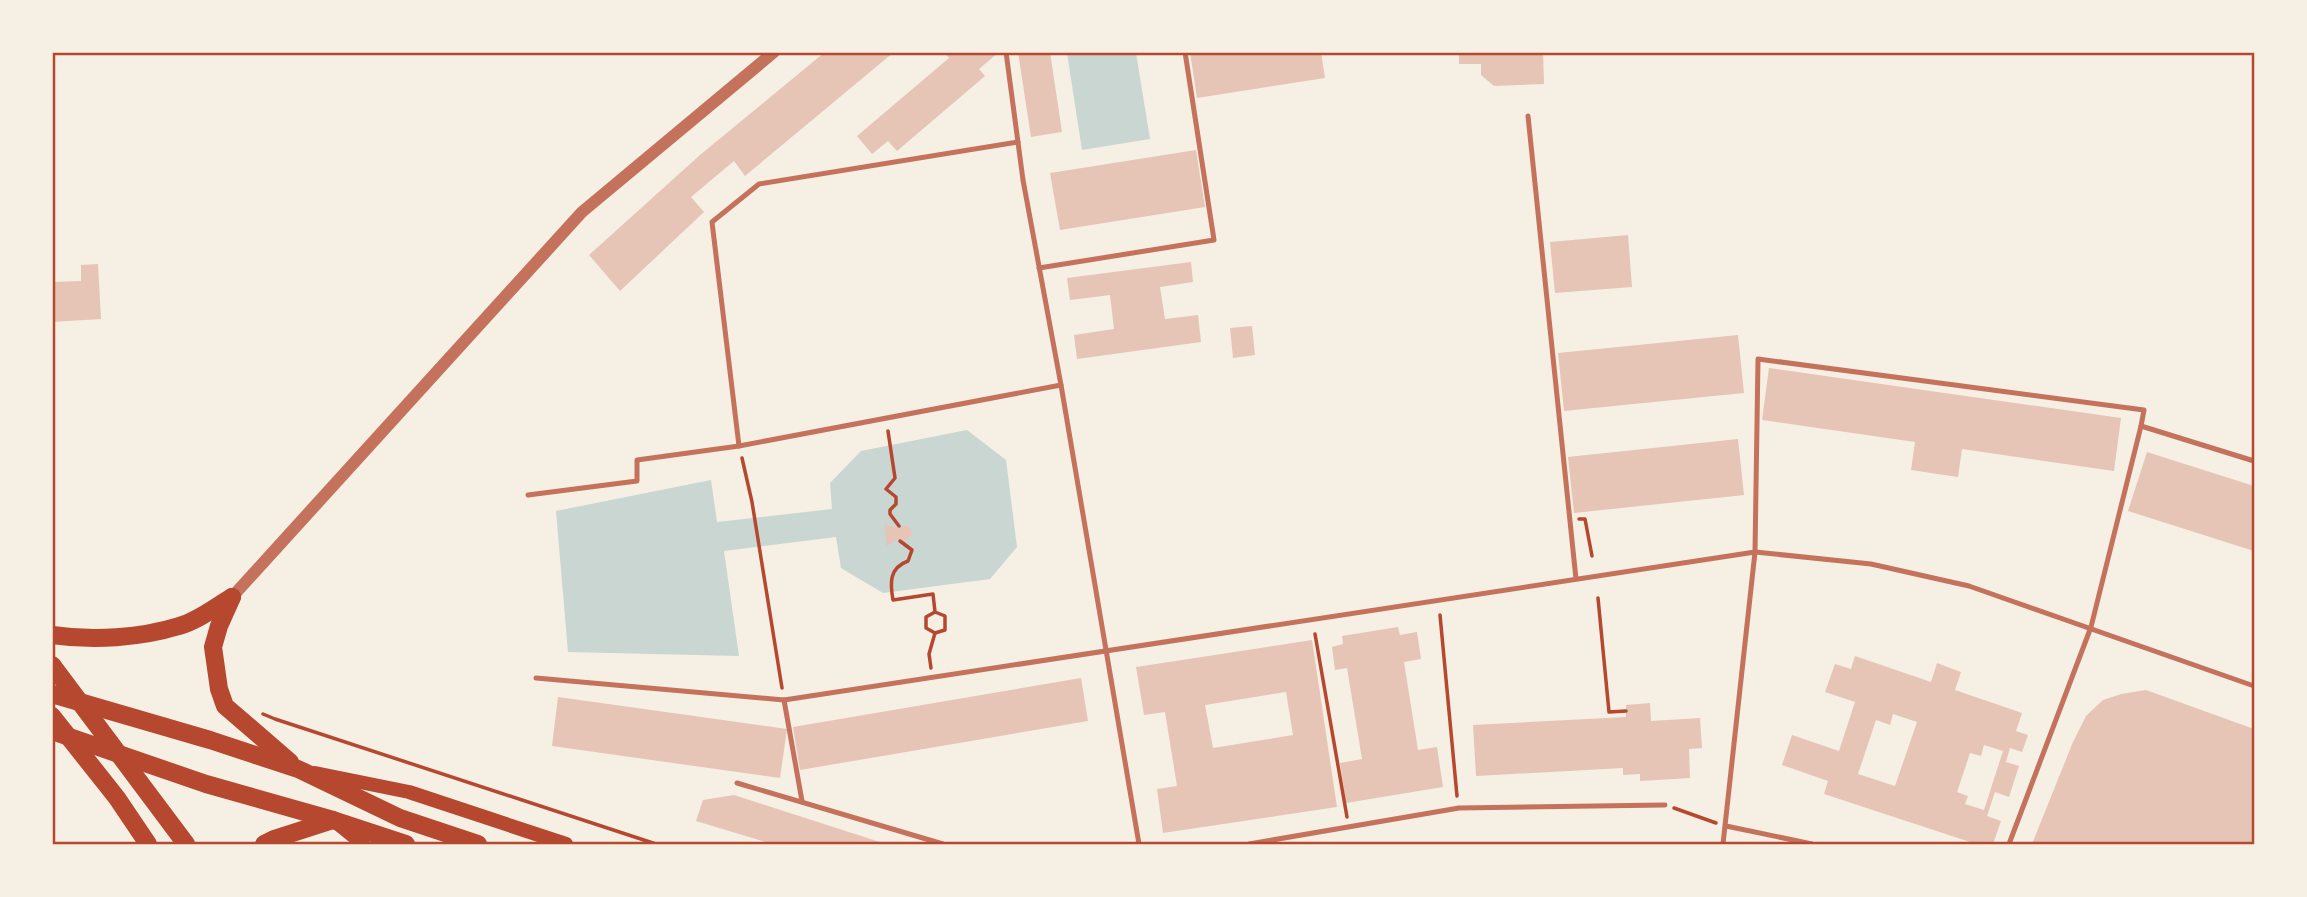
<svg xmlns="http://www.w3.org/2000/svg" width="2307" height="897" viewBox="0 0 2307 897" font-family="'Archivo Narrow',sans-serif">
<style>
.water{fill:#c9d6d2}
.building{fill:#e6c5b7;fill-rule:evenodd}
.lines{fill:none;stroke-linecap:round;stroke-linejoin:round}
.path{stroke:#b5482f;stroke-width:3.5}
.service{stroke:#c5725c;stroke-width:5}
.tertiary{stroke:#c5725c;stroke-width:12}
.secondary{stroke:#b5482f;stroke-width:14}
.primary{stroke:#b5482f;stroke-width:18}
.neatline{fill:none;stroke:#b5482f;stroke-width:2.5}
</style>
<rect width="100%" height="100%" fill="#f6efe4"/>
<g class="water">
<path d="M1067 53H1136L1150 139 1082 150Z"/>
<path d="M967 430 1006 460 1017 547 990 579 883 593 841 568 836 537 724 551 739 656 568 652 556 511 711 480 717 522 832 509 830 483 861 451Z"/>
</g>
<g class="building">
<path d="M825 52H894L745 176 734 161 691 197 704 212 620 291 589 255 700 155Z"/>
<path d="M944 52H999L979 69 985 76 897 151 888 141 872 154 857 136 949 58Z"/>
<path d="M1018 52H1050L1062 132 1031 137Z"/>
<path d="M1190 52H1321L1325 78 1197 98Z"/>
<path d="M1459 52H1543L1544 84 1494 86 1481 75V64H1459Z"/>
<path d="M1196 150 1205 207 1060 230 1050 173Z"/>
<path d="M1628 235 1632 287 1555 293 1550 242Z"/>
<path d="M1191 262 1193 282 1160 287 1165 319 1198 315 1201 342 1077 359 1074 335 1114 329 1110 295 1070 300 1067 278Z"/>
<path d="M98 264 101 319 52 322V282L81 281V265Z"/>
<path d="M1252 326 1255 355 1233 358 1230 328Z"/>
<path d="M1738 335 1744 393 1564 411 1558 353Z"/>
<path d="M1769 368 2121 418 2114 471 1962 449 1958 477 1911 470 1915 442 1762 420Z"/>
<path d="M1738 439 1744 495 1574 513 1568 457Z"/>
<path d="M2147 452 2254 486V551L2128 511Z"/>
<path d="M884 524 895 527 907 526 911 528 912 535 906 540H896L887 546Z"/>
<path d="M1398 627 1400 635 1417 632 1421 659 1404 662 1418 750 1437 747 1443 787 1346 803 1340 763 1362 759 1347 668 1335 670 1332 647 1343 644 1342 636Z"/>
<path d="M1312 640 1337 807 1163 833 1157 789 1177 786 1165 712 1144 715 1136 667ZM1286 692 1293 735 1213 748 1205 705Z"/>
<path d="M1855 656 1931 682 1937 663 1961 672 1955 690 2022 713 2016 731 2028 735 2022 752 2010 748 2006 762 2019 766 2009 797 1995 792 1987 816 2001 821 1993 844H1976L1824 794 1828 781 1782 765 1792 735 1839 751 1855 702 1825 692 1835 664 1851 669ZM1893 714 1917 722 1895 786 1858 774 1876 720 1890 725ZM1984 745 2003 751 1984 810 1965 804 1968 796 1957 792 1970 753 1981 756Z"/>
<path d="M1081 678 1088 721 800 770 793 727Z"/>
<path d="M2146 690 2254 729V844H2032L2073 742 2086 716 2103 700 2121 694Z"/>
<path d="M558 697 787 729 780 778 552 746Z"/>
<path d="M1650 703 1651 721 1700 718 1702 748 1689 749 1690 778 1640 781V774L1623 775V768L1476 776 1473 725 1626 717V705Z"/>
<path d="M734 795 886 844H772L696 821 703 800Z"/>
</g>
<g class="lines">
<g class="path">
<path d="M888 431 895 478 886 489 896 497V504L890 510V514L899 526"/>
<path d="M742 458 752 502 782 688"/>
<path d="M1579 519H1585L1592 556"/>
<path d="M900 541 912 550 908 561C889 568 890 583 893 600L933 594 935 612"/>
<path d="M1598 598 1609 712 1626 711"/>
<path d="M935 612 945 616V630L935 633 926 628V617Z"/>
<path d="M1440 615 1457 796"/>
<path d="M1315 634 1347 817"/>
<path d="M931 668 929 654 935 633"/>
<path d="M263 714 275 719 656 844"/>
<path d="M1674 808 1716 823"/>
</g>
<g class="service">
<path d="M1006 52 1023 180 1061 385 1139 844"/>
<path d="M1528 116 1576 579"/>
<path d="M1039 268 1214 240 1185 52"/>
<path d="M739 446 712 222 759 184 1018 142"/>
<path d="M528 495 637 481V460L739 446 1061 385"/>
<path d="M536 678 784 700 1755 552 1871 564 1969 586 2254 686"/>
<path d="M784 700 802 801"/>
<path d="M737 783 943 844"/>
<path d="M1726 826 1812 844"/>
<path d="M1249 844 1459 808 1665 805"/>
<path d="M1723 844 1755 552 1758 359 2144 410 2141 426 2254 461"/>
<path d="M2009 844 2091 627 2141 426"/>
</g>
<path class="tertiary" d="M232 597 582 212 774 52"/>
<g class="secondary">
<path d="M315 773 409 792 566 844"/>
<path d="M337 823 363 844"/>
</g>
<g class="primary">
<path d="M232 597 219 626 213 647 219 689 225 706 290 762"/>
<path d="M52 635C93 641 140 638 179 626 198 621 215 607 232 597"/>
<path d="M52 665 186 844"/>
<path d="M52 694 210 740 298 769 400 818 478 844"/>
<path d="M52 716 117 798 148 844"/>
<path d="M52 731 206 784 333 820 406 844"/>
<path d="M264 844 274 839 333 820"/>
</g>
</g>
<rect width="2307" height="897" fill="none" stroke="#f6efe4" stroke-width="108"/>
<rect x="54" y="54" width="2199" height="789" class="neatline"/>
</svg>
